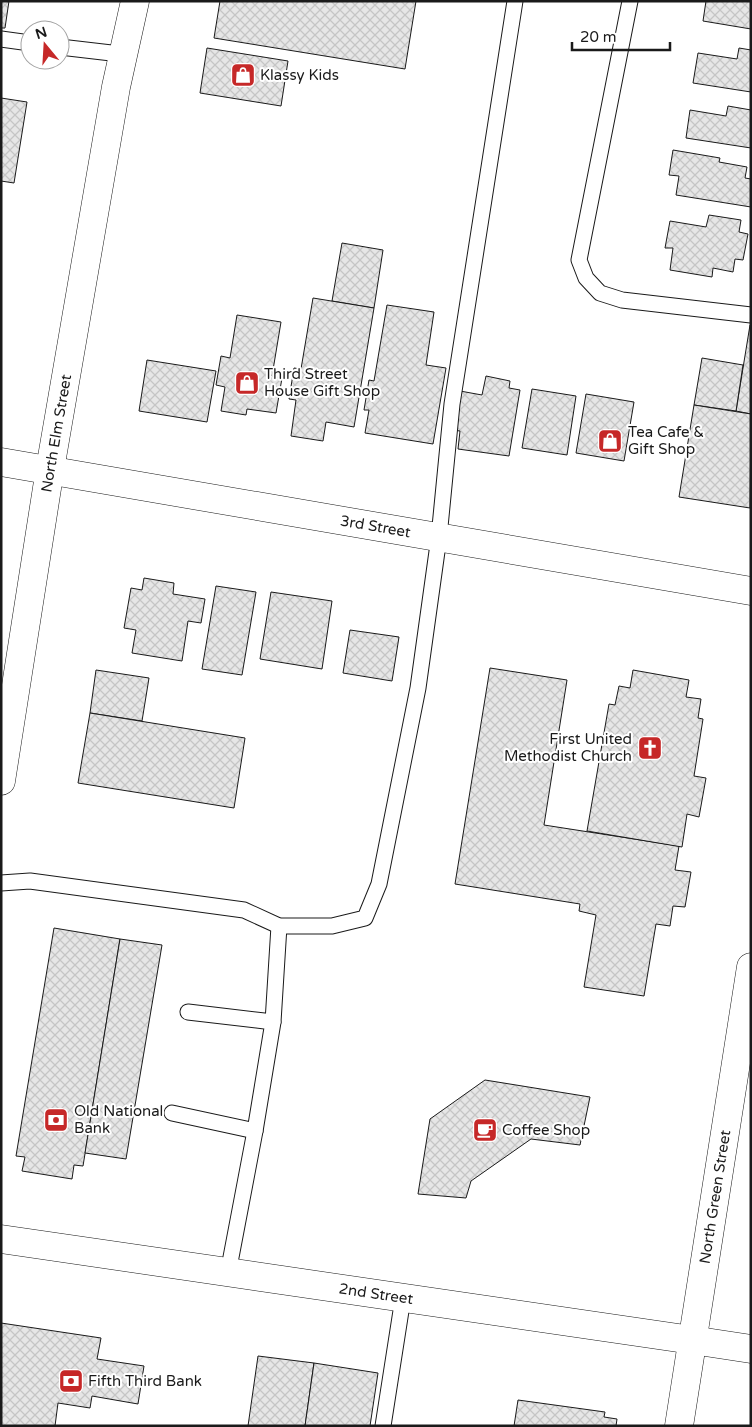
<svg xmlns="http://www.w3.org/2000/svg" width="752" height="1427" viewBox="0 0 752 1427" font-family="'Varela Round',sans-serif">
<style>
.building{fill:url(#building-cross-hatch);stroke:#1a1a1a}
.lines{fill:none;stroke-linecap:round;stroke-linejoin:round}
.service-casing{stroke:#1a1a1a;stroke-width:17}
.minor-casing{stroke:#1a1a1a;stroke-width:29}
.tertiary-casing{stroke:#1a1a1a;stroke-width:29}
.primary-casing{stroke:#1a1a1a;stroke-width:29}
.service{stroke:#fff;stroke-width:15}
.minor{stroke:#fff;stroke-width:28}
.tertiary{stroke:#fff;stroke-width:28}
.primary{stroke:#fff;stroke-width:28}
.labels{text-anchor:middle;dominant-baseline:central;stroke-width:4;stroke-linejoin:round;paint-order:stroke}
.poi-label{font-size:15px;fill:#1a1a1a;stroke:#fff;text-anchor:start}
.street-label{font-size:15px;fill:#1a1a1a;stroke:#fff}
</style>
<defs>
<pattern id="building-cross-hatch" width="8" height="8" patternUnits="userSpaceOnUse" patternTransform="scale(1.25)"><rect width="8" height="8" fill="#e6e6e6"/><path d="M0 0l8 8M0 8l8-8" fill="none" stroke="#c5c5c5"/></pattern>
</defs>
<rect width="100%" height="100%" fill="#fff"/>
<g class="building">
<path d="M1 1H9L5 28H1Z"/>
<path d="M220 1H416L405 69 214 38Z"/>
<path d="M706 1H751V29L703 21Z"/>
<path d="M207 48 288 61 281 106 200 93Z"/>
<path d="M739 48 751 50V92L693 83 698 53 737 59Z"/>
<path d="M1 98 27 102 14 183 1 181Z"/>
<path d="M728 106 751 110V148L686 138 690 110 726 116Z"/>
<path d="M673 150 720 158 719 162 747 167 745 178 751 179V207L676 195 679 176 669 175Z"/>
<path d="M709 215 741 220 739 232 748 234 743 260 735 259 733 272 713 268 712 277 670 270 673 248H665L670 221 706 227Z"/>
<path d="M342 243 383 250 374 308 332 301Z"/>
<path d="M313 298 374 308 354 427 326 422 323 441 291 436 296 400 289 399 294 368 301 369Z"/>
<path d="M387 305 434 312 426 365 446 368 433 444 365 433 369 410H364L369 380 374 381Z"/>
<path d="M237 315 281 322 272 376 282 378 276 413 247 409 246 415 221 411 225 387 216 385 221 356 230 358Z"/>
<path d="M750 325 751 326V414L736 411Z"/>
<path d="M702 358 743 365 736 411 694 405Z"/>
<path d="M147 360 216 371 207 422 139 411Z"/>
<path d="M486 376 510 381 509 388 520 390 509 456 458 449 460 431 453 430 460 391 482 395Z"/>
<path d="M532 389 576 396 567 455 522 448Z"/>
<path d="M586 394 634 402 624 461 576 453Z"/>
<path d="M694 405 751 414 750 508 679 497Z"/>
<path d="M144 578 174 583 173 594 205 599 201 623 188 621 182 661 132 653 136 630 124 628 131 588 142 590Z"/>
<path d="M216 586 256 592 242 675 202 669Z"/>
<path d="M271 592 332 601 322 669 260 659Z"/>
<path d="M350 630 399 637 392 681 343 673Z"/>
<path d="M490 668 567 680 544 825 679 846 675 870 691 872 685 907 673 906 670 926 656 924 644 996 584 987 596 915 579 911 580 904 455 884Z"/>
<path d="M96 670 149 678 142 721 90 713Z"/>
<path d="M633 670 689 680 686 697 701 699 698 718 703 719 694 776 706 778 699 817 687 814 682 847 587 831 609 704 615 705 619 686 630 688Z"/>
<path d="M90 713 245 738 234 808 78 783Z"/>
<path d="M54 928 120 939 83 1166 74 1165 72 1179 22 1171 25 1157 16 1156Z"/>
<path d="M120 939 162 945 126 1159 85 1153Z"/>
<path d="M485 1080 590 1097 580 1145 531 1139 471 1181 466 1198 418 1194 430 1119Z"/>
<path d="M1 1323 101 1338 97 1359 144 1366 138 1404 92 1396 90 1408 58 1403 55 1426H1Z"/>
<path d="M258 1356 314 1363 305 1426H248Z"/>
<path d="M314 1363 378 1373 370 1426H305Z"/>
<path d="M518 1400 605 1412 604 1417 617 1419 616 1426H514Z"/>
</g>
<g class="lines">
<defs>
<g id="service">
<path d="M630 1 579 260 586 278 600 293 622 300 751 315"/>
<path d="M1 39 30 43"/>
<path d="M60 47 120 54"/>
<path d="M1 883 30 881 244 910 279 926H332L365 918 379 884 418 688 439 537 452 404 515 1"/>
<path d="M188 1012 273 1022"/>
<path d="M172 1113 255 1131"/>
<path d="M228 1273 255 1131 273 1022 279 926"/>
<path d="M383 1426 403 1298"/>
</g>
<g id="minor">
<path id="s1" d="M1 462 751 591"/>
</g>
<g id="tertiary">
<path id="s2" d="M1 781 50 469 116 87 135 1"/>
<path id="s3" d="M1 1239 692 1340"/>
</g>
<g id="primary">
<path d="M692 1340 751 1349"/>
<path id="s4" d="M679 1426 751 967"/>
</g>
</defs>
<use href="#service" class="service-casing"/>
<use href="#minor" class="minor-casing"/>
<use href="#tertiary" class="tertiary-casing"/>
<use href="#primary" class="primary-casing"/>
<use href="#service" class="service"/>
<use href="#minor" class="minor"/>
<use href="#tertiary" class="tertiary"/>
<use href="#primary" class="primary"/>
</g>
<defs>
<symbol id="shop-square" viewBox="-11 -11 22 22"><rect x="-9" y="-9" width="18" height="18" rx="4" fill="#c62828" stroke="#fff"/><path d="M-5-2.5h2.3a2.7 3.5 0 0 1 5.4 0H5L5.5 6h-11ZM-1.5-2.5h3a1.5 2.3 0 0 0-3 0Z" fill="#fff"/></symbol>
<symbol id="church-square" viewBox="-11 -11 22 22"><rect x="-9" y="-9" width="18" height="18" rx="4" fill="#c62828" stroke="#fff"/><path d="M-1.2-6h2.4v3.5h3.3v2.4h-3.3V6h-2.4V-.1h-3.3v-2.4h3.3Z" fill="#fff"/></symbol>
<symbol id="bank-square" viewBox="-11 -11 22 22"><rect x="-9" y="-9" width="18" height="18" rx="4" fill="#c62828" stroke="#fff"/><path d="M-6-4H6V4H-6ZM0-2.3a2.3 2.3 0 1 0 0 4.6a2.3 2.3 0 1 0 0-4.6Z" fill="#fff"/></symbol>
<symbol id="cafe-square" viewBox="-11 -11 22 22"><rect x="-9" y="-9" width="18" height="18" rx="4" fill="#c62828" stroke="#fff"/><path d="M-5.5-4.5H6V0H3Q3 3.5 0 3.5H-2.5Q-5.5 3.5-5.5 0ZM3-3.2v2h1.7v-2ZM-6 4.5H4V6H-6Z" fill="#fff"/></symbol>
</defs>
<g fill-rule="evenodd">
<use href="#shop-square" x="229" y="61" width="28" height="28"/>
<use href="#shop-square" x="233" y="369" width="28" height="28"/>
<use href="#shop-square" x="596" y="427" width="28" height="28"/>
<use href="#church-square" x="636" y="734" width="28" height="28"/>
<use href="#bank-square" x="42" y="1106" width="28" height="28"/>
<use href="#cafe-square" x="471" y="1116" width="28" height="28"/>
<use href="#bank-square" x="57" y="1367" width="28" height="28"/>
</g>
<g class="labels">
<g class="poi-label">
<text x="260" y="75">Klassy Kids</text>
<text x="264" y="374">Third Street<tspan x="264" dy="17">House Gift Shop</tspan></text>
<text x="628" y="432">Tea Cafe &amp;<tspan x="628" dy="17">Gift Shop</tspan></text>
<text x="632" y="739" text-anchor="end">First United<tspan x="632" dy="17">Methodist Church</tspan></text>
<text x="74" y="1111">Old National<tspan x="74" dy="17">Bank</tspan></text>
<text x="502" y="1130">Coffee Shop</text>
<text x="88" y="1381">Fifth Third Bank</text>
</g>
<g class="street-label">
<text stroke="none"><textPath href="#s2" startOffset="352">North Elm Street</textPath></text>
<text stroke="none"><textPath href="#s1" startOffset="380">3rd Street</textPath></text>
<text stroke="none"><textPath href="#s4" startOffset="232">North Green Street</textPath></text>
<text stroke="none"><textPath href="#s3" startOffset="379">2nd Street</textPath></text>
</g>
</g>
<rect width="752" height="1427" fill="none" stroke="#1a1a1a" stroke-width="5"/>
<g transform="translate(45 45) rotate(342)"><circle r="24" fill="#ffffff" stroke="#a3a3a3"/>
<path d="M0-4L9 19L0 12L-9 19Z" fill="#c62828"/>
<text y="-8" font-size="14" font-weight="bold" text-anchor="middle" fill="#1a1a1a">N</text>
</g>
<path d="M572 42v8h98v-8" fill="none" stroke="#1a1a1a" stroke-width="2.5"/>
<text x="580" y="42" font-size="15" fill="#1a1a1a" stroke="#ffffff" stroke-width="4" paint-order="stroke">20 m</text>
</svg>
